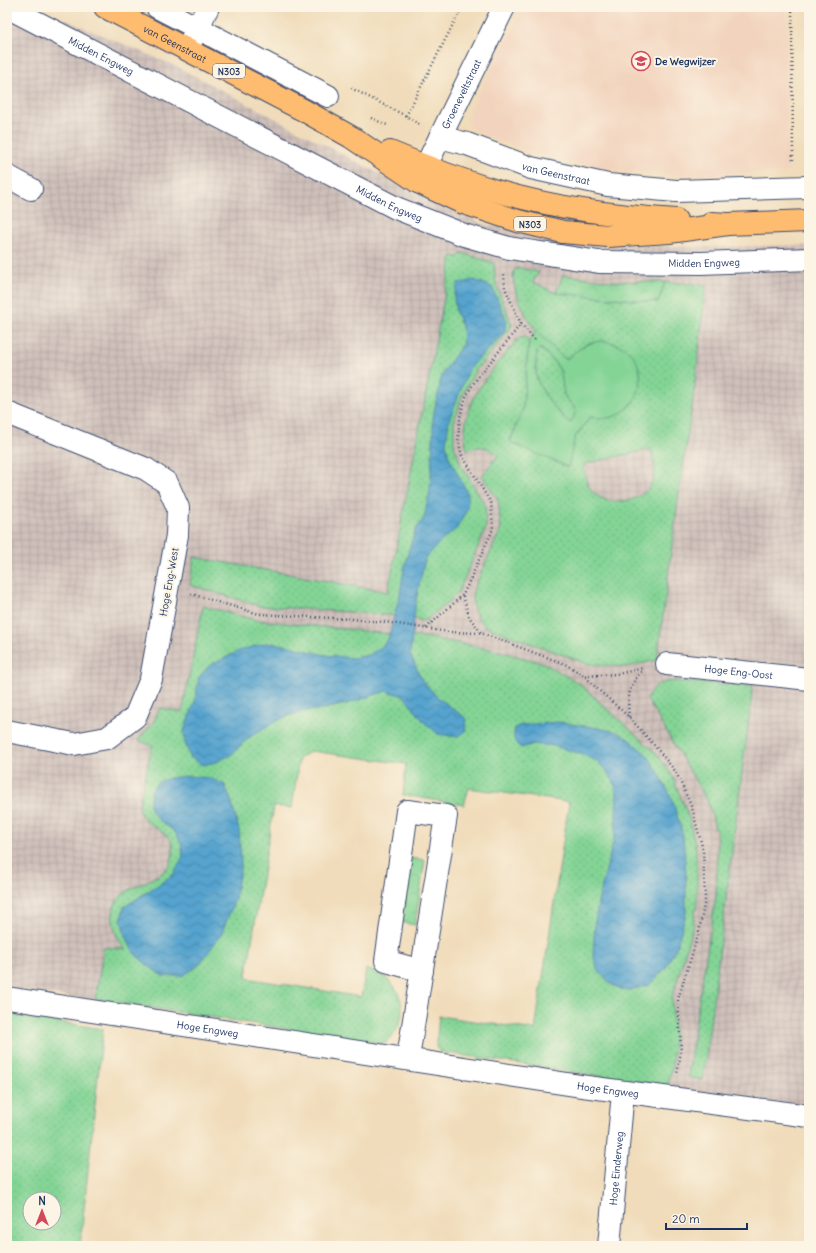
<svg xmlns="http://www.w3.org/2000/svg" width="816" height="1253" viewBox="0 0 816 1253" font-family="Delius,sans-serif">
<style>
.built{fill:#f2d4be}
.industrial{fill:url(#industrial-grid)}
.grass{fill:url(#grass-dots);stroke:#4f827a;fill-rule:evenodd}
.park{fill:url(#park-crowns);stroke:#4f827a}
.pitch{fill:#83d495;stroke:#4f827a;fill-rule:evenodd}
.water{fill:url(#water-waves);stroke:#386996}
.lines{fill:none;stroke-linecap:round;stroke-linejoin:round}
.minor-casing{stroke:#3b496c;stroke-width:24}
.major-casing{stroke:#3b496c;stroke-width:24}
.path{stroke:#3b496c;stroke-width:2.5;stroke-dasharray:1 3;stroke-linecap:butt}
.minor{stroke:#fff;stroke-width:22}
.major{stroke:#febc70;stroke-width:22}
.labels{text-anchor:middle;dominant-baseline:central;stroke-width:4;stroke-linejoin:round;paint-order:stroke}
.shield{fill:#fcf5e5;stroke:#5e6a86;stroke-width:1}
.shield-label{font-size:9px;font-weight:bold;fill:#1b2f5e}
.street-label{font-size:10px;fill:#1b2f5e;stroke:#fcf5e5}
.poi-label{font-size:10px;font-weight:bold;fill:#1b2f5e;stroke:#fcf5e5;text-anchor:start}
</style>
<defs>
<pattern id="industrial-grid" width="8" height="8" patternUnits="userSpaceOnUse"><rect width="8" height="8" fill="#cfc0ba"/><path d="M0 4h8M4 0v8" fill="none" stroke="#b1a5a2"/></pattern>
<pattern id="grass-dots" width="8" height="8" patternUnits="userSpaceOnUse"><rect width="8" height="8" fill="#83d495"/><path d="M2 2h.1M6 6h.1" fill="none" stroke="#71b683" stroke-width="1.8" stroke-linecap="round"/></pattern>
<pattern id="park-crowns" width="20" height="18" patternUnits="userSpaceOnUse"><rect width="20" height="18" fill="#83d495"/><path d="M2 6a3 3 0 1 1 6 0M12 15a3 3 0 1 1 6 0" fill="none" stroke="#71b683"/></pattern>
<pattern id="water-waves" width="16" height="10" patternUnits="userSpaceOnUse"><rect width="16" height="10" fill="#55a3ce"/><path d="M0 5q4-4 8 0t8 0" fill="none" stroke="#4685aa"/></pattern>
</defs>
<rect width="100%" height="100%" fill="#fcf5e5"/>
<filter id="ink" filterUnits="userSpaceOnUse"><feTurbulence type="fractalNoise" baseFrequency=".025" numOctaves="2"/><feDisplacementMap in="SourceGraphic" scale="8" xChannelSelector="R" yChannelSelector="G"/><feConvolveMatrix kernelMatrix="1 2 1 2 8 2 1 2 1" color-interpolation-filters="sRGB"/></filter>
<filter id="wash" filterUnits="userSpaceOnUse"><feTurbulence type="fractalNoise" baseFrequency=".012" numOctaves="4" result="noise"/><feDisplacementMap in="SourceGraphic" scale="16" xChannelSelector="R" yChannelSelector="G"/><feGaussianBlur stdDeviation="0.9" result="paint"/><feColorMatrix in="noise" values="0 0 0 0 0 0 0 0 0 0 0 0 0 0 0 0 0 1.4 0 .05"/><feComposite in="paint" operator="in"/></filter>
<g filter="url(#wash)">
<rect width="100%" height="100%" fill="#f0dcba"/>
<path class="built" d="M523 7H787L788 172 684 175 632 172 599 168 552 158 502 142 474 131 470 127 467 120 468 114Z"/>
<path class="industrial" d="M7 7H34L176 66 410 190 484 224 587 244 712 247 809 245V1120L537 1083 579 801 569 787 306 745 277 767 233 1021 7 988Z"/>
<g class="grass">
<path d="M462 253 494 263 496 284 512 325 510 329 476 370 462 396 454 422V445L461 465 485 505 486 528 459 591 444 606 425 621 387 615 348 612 260 606 190 585 194 557 388 592 452 256 458 257Z"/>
<path d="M519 268 539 272 533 282 556 293 658 302 665 282 706 285 695 386 680 485 657 660 626 667 588 664 486 627C476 618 471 607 472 593L501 529 498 500 482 476 498 455C487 446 480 445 467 450 456 405 491 372 517 340L521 337H526L529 340 523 409 510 441 567 467 575 437 590 417 607 418 604 341 587 344 566 359 561 357C553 348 544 340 537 332 528 321 507 282 515 269ZM651 449C653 458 656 468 654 477 648 502 610 510 593 492 586 485 584 473 584 464Z"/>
<path d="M539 349C543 350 546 353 549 356 553 361 558 365 560 371 564 380 562 390 567 399 569 403 575 406 576 412 576 416 572 420 570 423 558 413 540 392 536 376 535 368 536 359 537 351Z"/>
<path d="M203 606 256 620 431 638 489 649 544 663 580 684 657 754 672 775 689 818 696 848 697 876V904L692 929 672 998 674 1043 672 1066 668 1086 440 1052 436 1047 439 1016 535 1030 569 802 469 788 464 805 403 795 406 764 311 751 299 759 292 808 274 806 246 978 361 997 366 969C371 971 379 973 383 976 408 993 408 1026 384 1044L95 999 104 947 125 949C117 938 111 926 113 912 117 879 170 887 173 853 175 830 149 830 141 814 140 812 139 808 139 805L152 746 138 740 153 723 160 708 182 712Z"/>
<path d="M674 681 753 686 703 1080 688 1077 697 1012 716 896 718 839 708 802 647 699C655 684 658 683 674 681Z"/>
<path d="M7 1014 103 1029 80 1246H7ZM30 1199H54V1223H30Z"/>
</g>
<g class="park">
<path d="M563 275 612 281 665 282 658 302 556 293Z"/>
<path d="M408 858 425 860 415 925 399 922Z"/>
</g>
<path class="pitch" d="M536 331 561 356 566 359C570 357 573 353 578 350 585 345 594 341 603 341 607 341 611 343 615 344 653 356 647 409 608 418 603 419 596 417 590 417L575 437 568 467 510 442 523 409 529 340ZM539 349H542L546 353 556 364 561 372 564 395 573 406 576 412 573 419 570 423C558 414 540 391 536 376 535 368 536 359 537 351Z"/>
<g class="water">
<path d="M474 280 492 287 507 321 504 333 469 369 449 420 446 444 449 457 468 494 467 509 457 528 439 543 425 559 416 600 410 654 422 680 437 697 467 719 465 731 457 737 438 734 424 722 404 696 386 691 350 703 324 709 305 711 285 717 265 727 247 739 231 755 216 762 202 765 190 757 185 743 184 731 195 701 199 677 209 666 241 650 266 643 286 645 325 655 353 658 369 655 381 647 388 639 400 594 404 569 410 546 416 529 424 518 430 490 433 440V417L442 375 463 343 462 326 456 313 454 297 458 283Z"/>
<path d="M558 722 592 727 617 732 630 740 648 756 659 773 672 799 683 835 686 874V913L677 946 665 969 649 985 626 991 612 985 598 971 593 954 595 922 599 898 615 834 617 795 614 782 606 770 595 760 578 753 554 746 534 744 521 748C513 742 513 737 515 728L521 725Z"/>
<path d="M189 776 209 778 224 784 231 800 239 830 241 864 235 899 221 935 198 966 182 976H163L147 965 134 953 125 934 121 920 124 907 173 875 183 856 181 843 175 832 159 820 150 809C150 804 150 798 151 793 155 777 177 777 189 776Z"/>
</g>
</g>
<g filter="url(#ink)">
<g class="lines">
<defs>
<g id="minor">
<path id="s1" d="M7 7 396 208 464 235 509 248 599 262 701 263 809 259"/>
<path d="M157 7 328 96"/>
<path d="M191 41 208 7"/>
<path id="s2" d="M440 137 467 144 531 168 608 185 676 191 809 187"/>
<path d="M7 176 31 189"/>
<path id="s3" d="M418 182 504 7"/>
<path d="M7 413 146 469 167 483 178 508 177 535 151 679 135 717 107 738 74 744 7 731"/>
<path id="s4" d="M667 664 809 679"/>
<path id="s5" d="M7 998 581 1086 809 1116"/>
<path d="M408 1058 446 816 407 811 386 961 422 971"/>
<path id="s6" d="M609 1246 623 1092"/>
</g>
<g id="major">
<path id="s7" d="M105 7 305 111 351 137 418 182 461 202 518 221 563 232 608 236 669 232 728 224"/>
<path d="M390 152C424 166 458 179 493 190 552 208 615 216 676 220"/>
<path d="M712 223 728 224 809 221"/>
</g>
</defs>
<use href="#minor" class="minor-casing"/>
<use href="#major" class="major-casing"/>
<g class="path">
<path d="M792 7 793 162"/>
<path d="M351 88 406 116 419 124"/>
<path d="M406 116 462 7"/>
<path d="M371 118 389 126"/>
<path d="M521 324 536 341"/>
<path d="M191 594 259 614 351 619 384 622 449 632 481 633 565 664 585 676 593 685 629 717 654 745 676 772 692 808 703 850 705 899 699 932 678 999 681 1051 677 1074"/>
<path d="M426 628 463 595"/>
<path d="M481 632 469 617 463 595 493 529 491 503 462 455 458 441 460 417 466 396 475 381 521 324 505 288 504 273"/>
<path d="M585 676 617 674 644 668"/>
<path d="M629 717C627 695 629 686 643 669"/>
</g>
<use href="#minor" class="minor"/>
<use href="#major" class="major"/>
</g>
</g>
<defs>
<symbol id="school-ring" viewBox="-11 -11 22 22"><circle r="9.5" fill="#fcf5e5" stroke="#d1495b" stroke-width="1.5"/><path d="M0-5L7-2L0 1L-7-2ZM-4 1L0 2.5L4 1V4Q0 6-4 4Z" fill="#d1495b"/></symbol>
</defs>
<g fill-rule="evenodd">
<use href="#school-ring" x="630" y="50" width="22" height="22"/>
</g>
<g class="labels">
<g class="shield">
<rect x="213" y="64" width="32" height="14" rx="3"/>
<rect x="514" y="217" width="32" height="14" rx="3"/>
</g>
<g class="shield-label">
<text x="229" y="71">N303</text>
<text x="530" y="224">N303</text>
</g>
<g class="street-label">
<text stroke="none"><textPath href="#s7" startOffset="79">van Geenstraat</textPath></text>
<text stroke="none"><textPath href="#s1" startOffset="106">Midden Engweg</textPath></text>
<text stroke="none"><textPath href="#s3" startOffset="98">Groeneveltstraat</textPath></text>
<text stroke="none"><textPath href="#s2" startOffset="122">van Geenstraat</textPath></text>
<text stroke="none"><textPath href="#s1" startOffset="430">Midden Engweg</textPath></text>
<text stroke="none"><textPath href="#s1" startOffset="754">Midden Engweg</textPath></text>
<text transform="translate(169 582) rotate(-80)">Hoge Eng-West</text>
<text stroke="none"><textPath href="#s4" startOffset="72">Hoge Eng-Oost</textPath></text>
<text stroke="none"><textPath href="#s5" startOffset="203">Hoge Engweg</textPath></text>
<text stroke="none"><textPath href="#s5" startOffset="608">Hoge Engweg</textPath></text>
<text stroke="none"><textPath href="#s6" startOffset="78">Hoge Einderweg</textPath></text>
</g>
<g class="poi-label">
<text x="655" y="61">De Wegwijzer</text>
</g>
</g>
<rect width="816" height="1253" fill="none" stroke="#fcf5e5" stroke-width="24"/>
<g transform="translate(42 1211)"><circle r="19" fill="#fcf5e5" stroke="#a2a6af"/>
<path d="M0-3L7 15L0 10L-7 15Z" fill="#d1495b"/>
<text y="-6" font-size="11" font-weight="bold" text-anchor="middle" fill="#1b2f5e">N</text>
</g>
<path d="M666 1223v6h81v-6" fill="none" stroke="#1b2f5e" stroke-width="2"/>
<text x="672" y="1223" font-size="12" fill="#1b2f5e" stroke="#fcf5e5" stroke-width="3" paint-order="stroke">20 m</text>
</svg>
